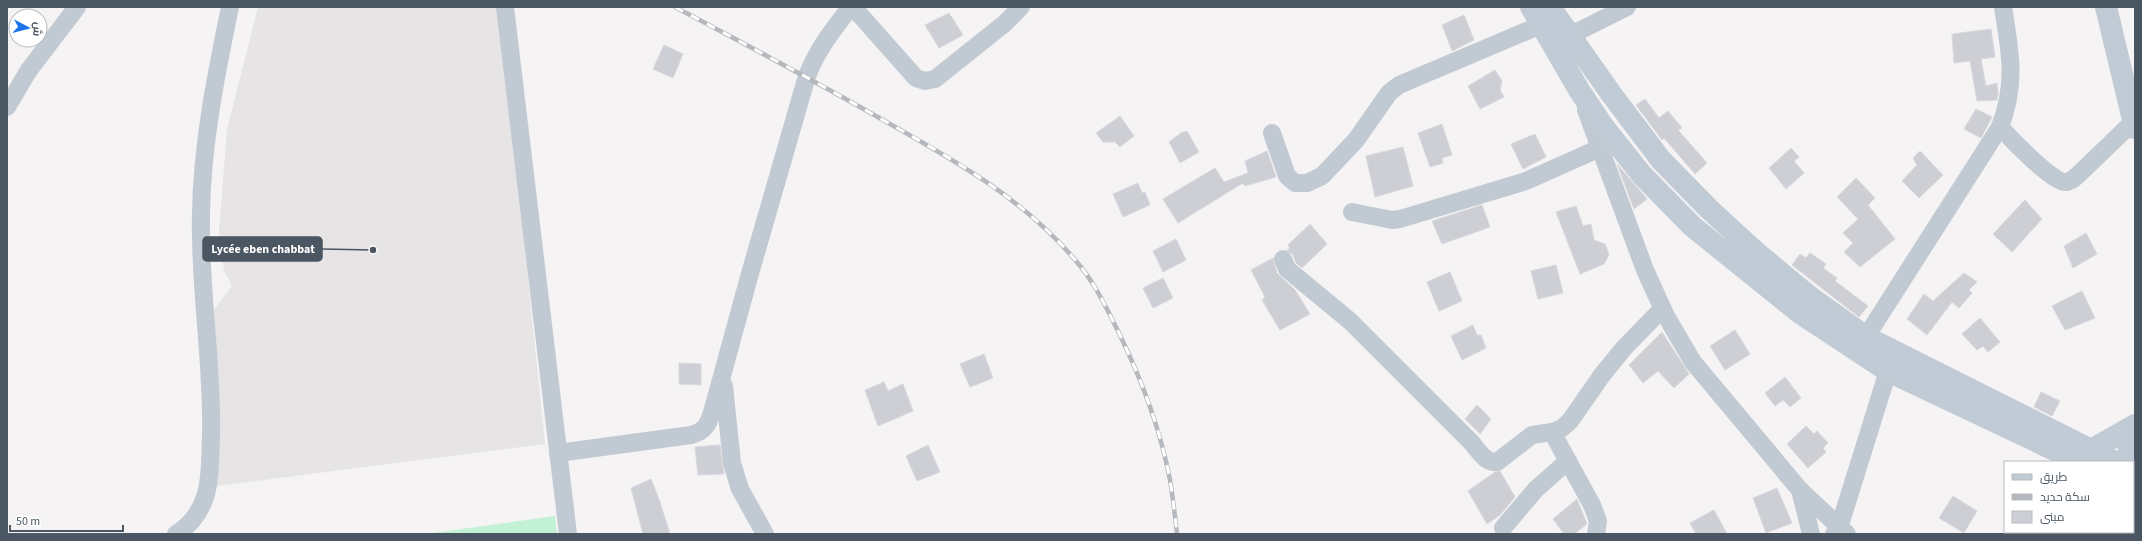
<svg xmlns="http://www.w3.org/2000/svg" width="2142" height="541" viewBox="0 0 2142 541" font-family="'Source Sans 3',Cairo,sans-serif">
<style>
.education{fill:#e6e4e5}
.green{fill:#c3f1d5}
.building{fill:#cdcfd5;stroke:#d7d9de}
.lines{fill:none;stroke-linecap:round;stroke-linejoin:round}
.street{stroke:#c1cad2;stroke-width:18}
.secondary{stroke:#c1cbd6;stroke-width:22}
.rail-casing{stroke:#b5b8bd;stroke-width:4.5}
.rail{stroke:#fff;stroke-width:3;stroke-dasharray:9;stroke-linecap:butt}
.leader{fill:none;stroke:#4a5661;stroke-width:1.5}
.callout-dot{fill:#4a5661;stroke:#fff;stroke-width:1.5}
.callout{fill:#4a5661;stroke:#4a5661;stroke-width:1.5}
.callout-label{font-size:12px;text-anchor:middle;font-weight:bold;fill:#fff}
</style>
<rect width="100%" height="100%" fill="#f5f3f3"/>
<path class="education" d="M258 7H500L545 444 216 486 202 326 232 286 224 271 219 230 227 130Z"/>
<path class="green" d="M555 516 557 534H426Z"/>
<g class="building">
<path d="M949 13 963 35 939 48 925 25Z"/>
<path d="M1464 15 1474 40 1452 51 1442 25Z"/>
<path d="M1991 29 1995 57 1981 59 1986 86 1997 83 1998 94 1997 100 1977 101 1970 61 1954 63 1952 34Z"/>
<path d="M664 45 683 54 673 78 653 69Z"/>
<path d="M1495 70 1502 81 1500 90 1504 97 1480 109 1468 86Z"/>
<path d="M1645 99 1659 118 1668 111 1682 128 1678 130 1707 163 1695 174 1664 138 1662 140 1636 105Z"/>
<path d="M1976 109 1992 117 1981 138 1964 129Z"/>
<path d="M1120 116 1134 136 1120 147 1115 142H1103L1096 133Z"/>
<path d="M1442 124 1452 155 1442 158 1443 163 1430 167 1418 133Z"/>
<path d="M1187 131 1199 152 1180 163 1169 142 1181 133Z"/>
<path d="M1535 134 1546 157 1523 169 1511 144Z"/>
<path d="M1403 147 1413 186 1375 197 1366 156Z"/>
<path d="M1791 148 1799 157 1794 161 1804 173 1786 189 1769 168Z"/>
<path d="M1267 151 1276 177 1245 186 1243 183 1178 223 1163 199 1215 168 1224 182 1248 173 1245 161Z"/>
<path d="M1920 151 1943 175 1919 198 1902 181 1917 165 1913 158Z"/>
<path d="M1617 164 1647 199 1634 209Z"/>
<path d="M1856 178 1875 198 1868 205 1895 239 1860 267 1844 252 1853 243 1843 233 1858 219 1837 197Z"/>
<path d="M1138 183 1142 193 1145 192 1150 205 1123 217 1113 194Z"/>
<path d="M2025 200 2042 219 2012 252 1993 234Z"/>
<path d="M1482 205 1490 227 1442 244 1432 221Z"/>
<path d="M1576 206 1583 226 1591 224 1594 240 1605 244 1609 255 1604 264 1580 274 1556 212Z"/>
<path d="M1310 224 1327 244 1302 268 1296 263 1293 255 1287 250 1290 248 1288 245Z"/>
<path d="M2086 233 2097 254 2073 268 2064 246Z"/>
<path d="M1176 239 1186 260 1163 272 1153 251Z"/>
<path d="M1810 253 1826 264 1823 268 1837 278 1835 281 1868 306 1859 317 1792 265 1800 254 1806 258Z"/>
<path d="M1273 258 1277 273 1295 290 1310 314 1280 330 1262 300 1265 297 1251 270Z"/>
<path d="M1556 265 1563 293 1538 299 1531 271Z"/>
<path d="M1450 272 1462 301 1439 311 1427 282Z"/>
<path d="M1964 273 1977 282 1969 290 1972 293 1959 308 1952 302 1927 335 1907 319 1924 294 1933 301Z"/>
<path d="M1163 278 1173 298 1153 308 1143 288Z"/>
<path d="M2082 291 2095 318 2065 330 2052 306Z"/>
<path d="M1980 318 2000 342 1988 352 1983 346 1977 350 1962 334Z"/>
<path d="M1473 325 1477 335H1481L1486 348 1462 360 1451 336Z"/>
<path d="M1735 330 1750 354 1725 370 1710 346Z"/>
<path d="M1662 332 1689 374 1674 388 1658 371 1643 383 1629 365Z"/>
<path d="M984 354 993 378 970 387 960 364Z"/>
<path d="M679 363 701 364V385L679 384Z"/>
<path d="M1785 377 1801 398 1790 407 1783 400 1775 406 1765 393Z"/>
<path d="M884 382 888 391 903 384 913 411 878 426 865 390Z"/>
<path d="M2041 392 2060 401 2052 416 2034 407Z"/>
<path d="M1477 405 1491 419 1480 434 1465 419Z"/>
<path d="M1806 426 1814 434 1817 431 1828 443 1823 448 1826 452 1808 468 1787 444Z"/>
<path d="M720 445 724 474 698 475 695 447Z"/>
<path d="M928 445 940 472 917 481 906 456Z"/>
<path d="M1500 471 1515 497 1500 515 1487 524 1468 491 1495 472Z"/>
<path d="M651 479 660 502 670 534H643L631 488Z"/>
<path d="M1777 488 1792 523 1766 533 1753 498Z"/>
<path d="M1953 496 1977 511 1964 533 1939 518Z"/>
<path d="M1577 499 1587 524 1574 534H1564L1553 519Z"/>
<path d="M1714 510 1727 534H1696L1690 523Z"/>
</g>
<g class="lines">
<g class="street">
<path d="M505 7 568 534"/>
<path d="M853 7 916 78 925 81 935 79 1004 24 1021 7"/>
<path d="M1569 36 1627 7"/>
<path d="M7 107 29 70 77 7"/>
<path d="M1586 110 1645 270 1666 316 1693 362 1800 490 1847 534"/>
<path d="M2000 127C2010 138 2052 182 2065 182 2071 182 2074 178 2078 175L2133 122"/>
<path d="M1272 133 1287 176 1295 183H1307L1322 176 1356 140 1389 93 1399 85 1541 25"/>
<path d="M1352 212 1392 220 1400 219 1526 181 1600 148"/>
<path d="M1283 259 1287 269 1350 321 1471 442C1479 451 1485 463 1497 462L1532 435 1552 432 1562 428 1570 421 1602 375 1624 348 1662 309"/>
<path d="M1866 337 2000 127C2017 82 2010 52 2003 7"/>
<path d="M724 386 732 463 740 489 765 534"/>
<path d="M1552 432 1592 505 1598 521 1596 534"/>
<path d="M558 453 691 435C706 431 709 423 713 409L749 277 807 76C817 50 833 29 851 7"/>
<path d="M1800 490 1811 534"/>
<path d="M1503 528 1536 489 1568 461"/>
<path d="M176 534C191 525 201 511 206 494 211 476 210 455 211 437 213 362 199 288 201 213 202 144 216 75 230 7"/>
<path d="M1834 534 1839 528 1888 371 1895 360"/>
<path d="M2114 534V532"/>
</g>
<g class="secondary">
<path d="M1531 7 1579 90 1603 126 1642 175 1692 226 1739 264 1800 313 1888 371 2080 462"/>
<path d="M1550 7 1612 95 1661 160 1709 209 1757 253 1810 297 1866 337 2115 462"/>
<path d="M2106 7 2135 128"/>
<path d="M2085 460 2091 450 2135 425"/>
<path d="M2126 462 2135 425"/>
<path d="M2133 487 2135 488"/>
</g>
<defs>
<path id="rail" d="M675 7C745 44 815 81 883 120 956 161 1028 201 1081 267 1096 286 1107 309 1118 331 1141 378 1160 428 1170 480 1173 498 1175 516 1177 534"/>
</defs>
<use href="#rail" class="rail-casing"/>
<use href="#rail" class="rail"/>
</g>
<path class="leader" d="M373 250L322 249"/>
<circle class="callout-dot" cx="373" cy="250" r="4"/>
<rect class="callout" x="203" y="237" width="119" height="24" rx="4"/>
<g class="callout-label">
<text x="263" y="253">Lycée eben chabbat</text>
</g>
<rect width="2142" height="541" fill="none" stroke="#4a5661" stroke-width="16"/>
<rect x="2004" y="461" width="130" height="72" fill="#ffffff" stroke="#b7bbc0"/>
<rect x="2012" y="474" width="20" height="6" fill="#c1cbd6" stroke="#b7bbc0"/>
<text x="2040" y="481" font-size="12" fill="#4a5661">طريق</text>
<rect x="2012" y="494" width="20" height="6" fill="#b5b8bd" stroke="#b7bbc0"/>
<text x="2040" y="501" font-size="12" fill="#4a5661">سكة حديد</text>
<rect x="2012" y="511" width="20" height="12" fill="#cdcfd5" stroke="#b7bbc0"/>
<text x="2040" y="521" font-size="12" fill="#4a5661">مبنى</text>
<g transform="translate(28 28) rotate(97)"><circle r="19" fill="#ffffff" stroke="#b7bbc0"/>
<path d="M0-3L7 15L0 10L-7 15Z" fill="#1a73e8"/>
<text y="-6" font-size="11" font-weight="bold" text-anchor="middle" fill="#4a5661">ش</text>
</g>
<path d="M10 525v6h113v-6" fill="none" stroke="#4a5661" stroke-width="2"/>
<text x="16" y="525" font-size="12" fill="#4a5661" stroke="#ffffff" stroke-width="3" paint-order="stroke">50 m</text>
</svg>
